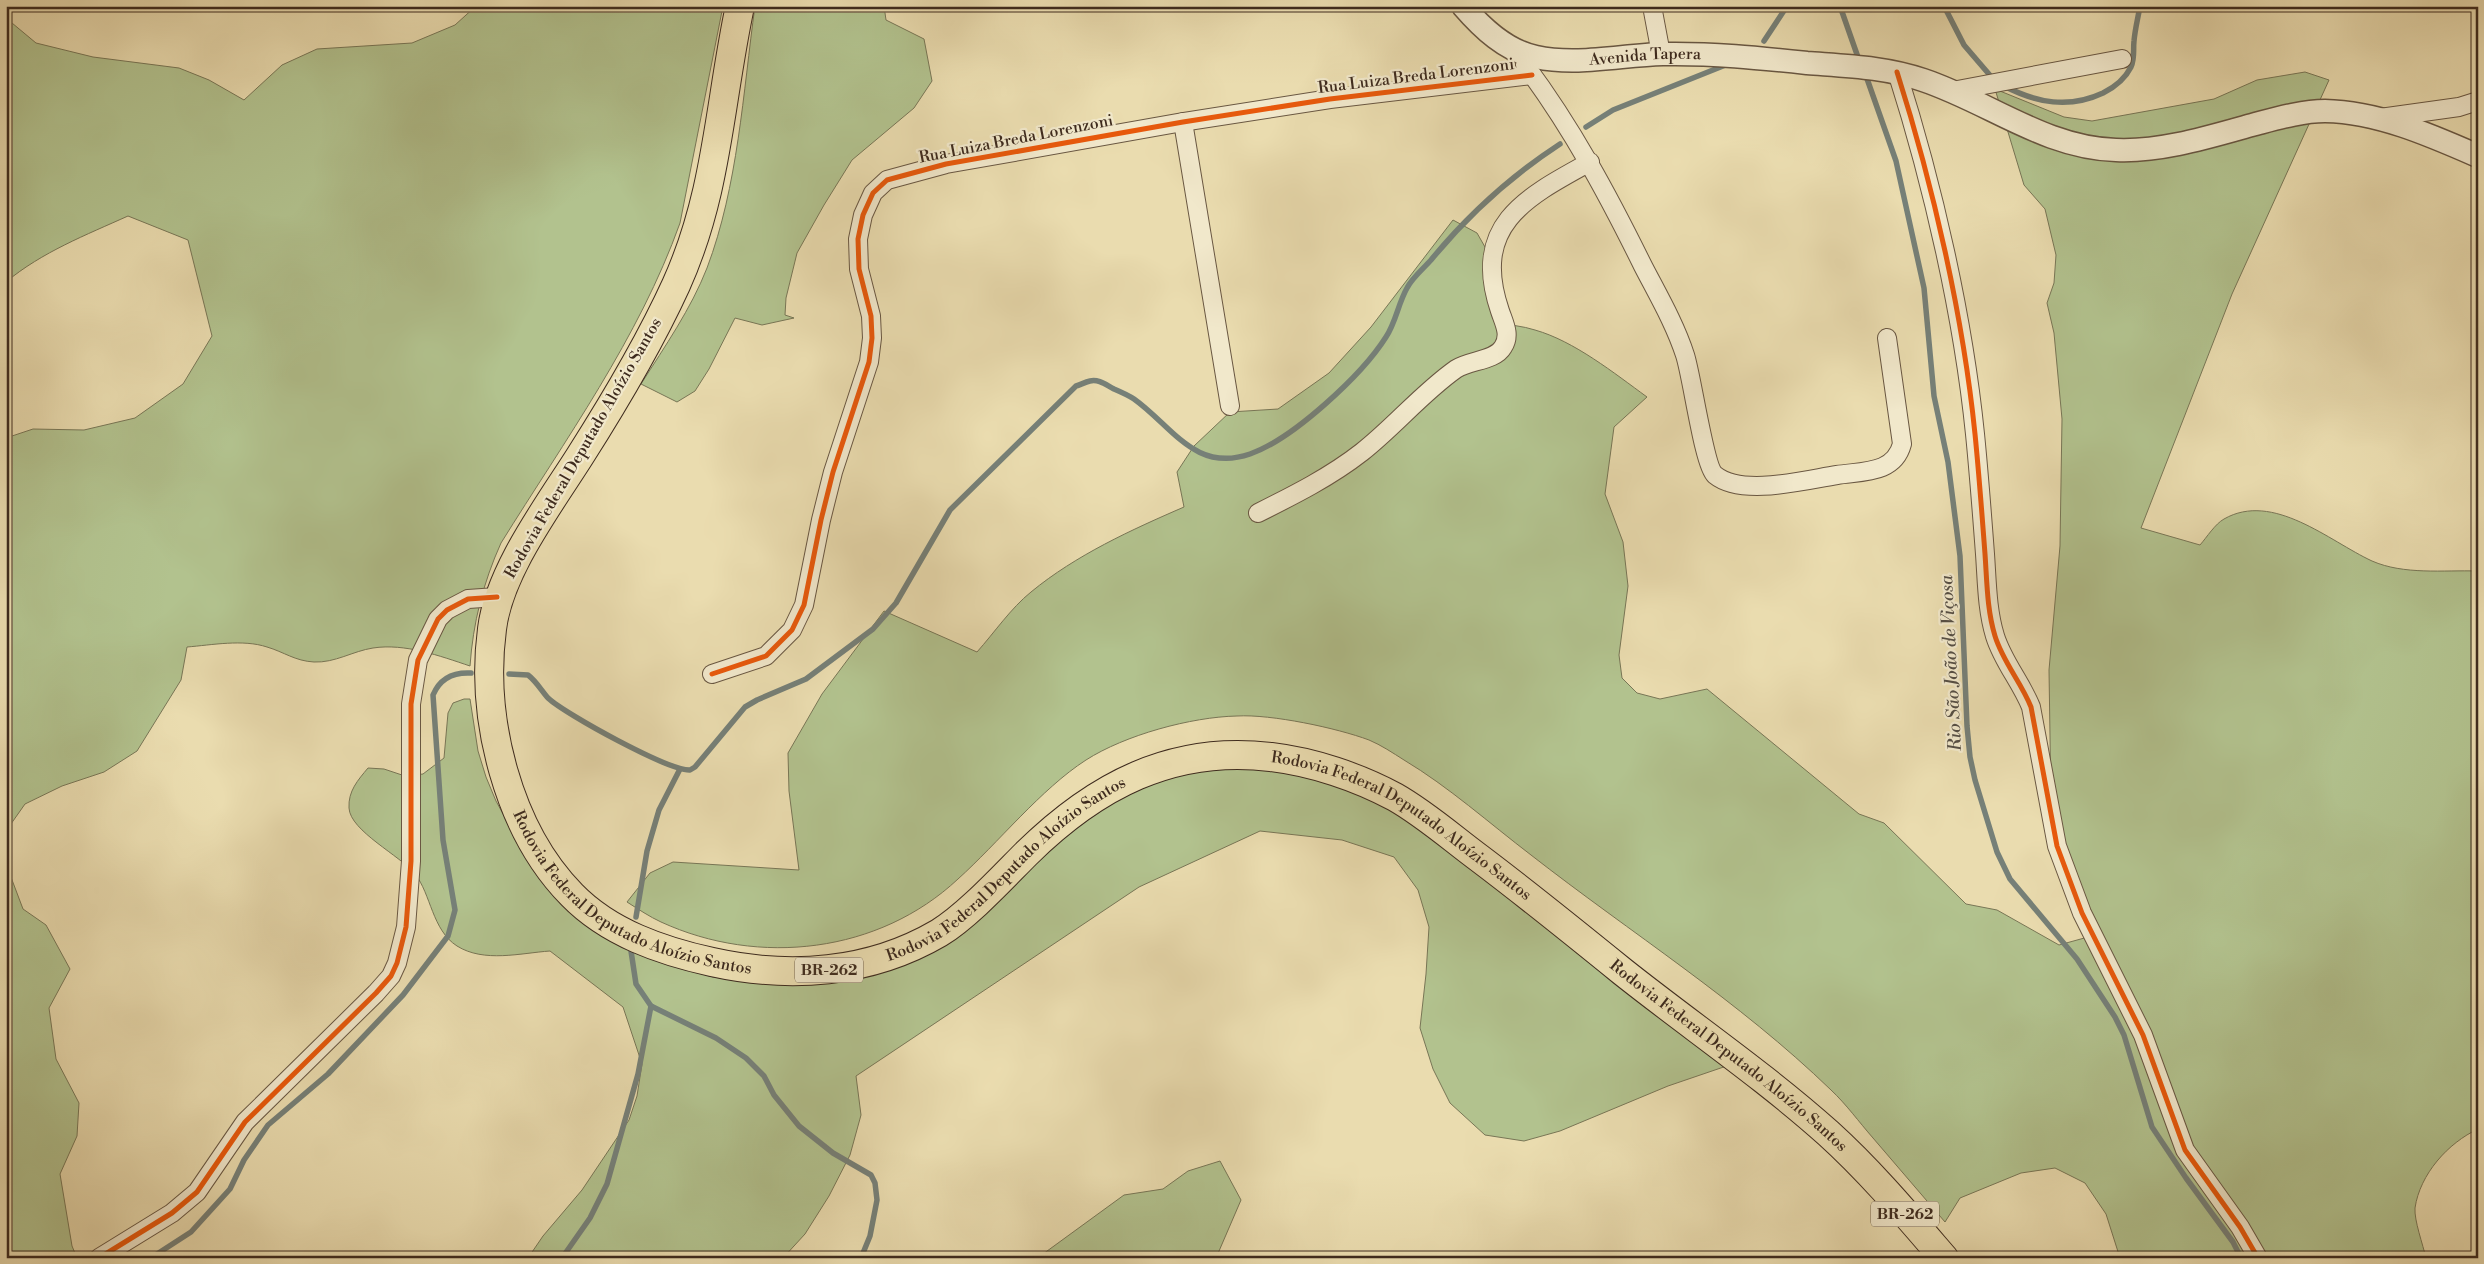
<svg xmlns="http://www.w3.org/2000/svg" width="2484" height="1264" viewBox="0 0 2484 1264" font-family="'Libre Bodoni',serif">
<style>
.green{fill:#b2c28e;stroke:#787656}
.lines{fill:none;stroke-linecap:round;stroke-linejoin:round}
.stream{stroke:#768078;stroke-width:5.5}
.minor-casing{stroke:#695742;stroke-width:20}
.tertiary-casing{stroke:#695742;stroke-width:25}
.trunk-casing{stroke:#3e2b1e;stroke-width:30}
.minor{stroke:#f1e8cb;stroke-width:18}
.tertiary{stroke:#f1e8cb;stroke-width:22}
.trunk{stroke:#eadcaf;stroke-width:28}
.cycleway-casing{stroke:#f1e8cb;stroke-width:8}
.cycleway{stroke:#e8590c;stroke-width:5}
.labels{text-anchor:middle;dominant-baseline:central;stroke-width:4.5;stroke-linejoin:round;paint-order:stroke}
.shield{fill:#f1e8cb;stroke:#746452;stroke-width:1}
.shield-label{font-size:15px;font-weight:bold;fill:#3e2b1e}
.street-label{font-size:16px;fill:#3e2b1e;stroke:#f1e8cb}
.water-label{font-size:18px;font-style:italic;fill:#554e44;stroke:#f1e8cb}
</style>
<rect width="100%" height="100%" fill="#eadcaf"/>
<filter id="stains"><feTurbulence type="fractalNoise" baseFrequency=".004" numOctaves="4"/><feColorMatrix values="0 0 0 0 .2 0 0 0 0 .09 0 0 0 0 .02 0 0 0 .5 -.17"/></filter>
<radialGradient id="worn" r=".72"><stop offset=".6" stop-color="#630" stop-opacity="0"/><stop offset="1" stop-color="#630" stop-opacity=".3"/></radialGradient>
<g class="green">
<path d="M476 6H723L680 223C639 338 565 440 501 543 483 583 473 623 470 666 440 656 405 643 373 648 353 651 335 663 314 662 295 661 284 652 267 647 243 639 212 645 187 647L181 680 137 751 104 772 62 786 25 804 6 831V615L9 574 6 537V438L33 429 84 430 135 418 183 384 212 336 188 240 128 216C86 235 42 252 6 282V18L36 43 93 57 179 68 209 80 244 100 282 65 317 49 412 43 455 25Z"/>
<path d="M755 6H884L886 20 924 39 932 81 914 108 852 160 824 205 797 253 786 298 785 315 794 318 762 325 735 318 709 369 695 391 677 402 641 384C665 346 691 309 707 268 738 186 743 93 755 6Z"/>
<path d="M2305 72 2329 80 2232 294 2141 528 2200 545C2207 537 2215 524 2224 519 2273 491 2329 541 2372 561 2404 575 2443 570 2478 571V1129C2448 1143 2420 1174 2415 1208 2414 1220 2423 1245 2426 1258H2120L2106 1214 2085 1183 2055 1168 2021 1173 1960 1198 1945 1222C1921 1194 1897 1166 1873 1138 1859 1122 1846 1104 1831 1090 1739 1001 1631 933 1531 855 1489 823 1449 787 1404 760 1393 753 1381 745 1369 740 1337 728 1271 714 1237 716 1191 717 1125 735 1086 760 1041 789 998 843 958 879 879 953 759 967 661 922 650 917 638 909 627 902L650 873 673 862 799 870 789 791 788 753 822 694 884 611 977 652C994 633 1011 608 1031 592 1076 555 1131 530 1184 507L1177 472 1194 446 1230 412 1278 409 1329 373 1371 327 1453 220 1477 233 1493 261 1497 323C1509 325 1523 326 1535 330 1574 341 1614 373 1647 397L1614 427 1605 494 1623 542 1628 586 1619 655 1622 678 1637 693 1660 699 1707 689 1859 814 1884 823 1966 904 1997 910 2059 945 2088 937 2083 897 2051 801 2049 670 2060 546 2062 419 2054 333 2047 303 2054 283 2056 255 2045 209 2024 185 1995 89 2064 117 2092 121 2214 99 2257 80Z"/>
<path d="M464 699H470L478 751 486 777 496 801 521 847 663 962 713 977 765 983 889 961 1128 777 1323 761 1750 1058 1668 1086 1560 1131 1524 1141 1485 1135 1450 1103 1433 1069 1420 1028 1426 974 1429 927 1418 890 1394 857 1342 840 1260 831 1139 887 856 1076 861 1115 850 1155 829 1196 805 1234 783 1258H528L543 1236 582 1190 629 1120 637 1096 642 1064 623 1007 550 951C521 953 484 963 457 946 432 930 431 894 415 874 401 856 350 831 349 808 348 791 358 780 368 768L384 769 405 776 423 774 444 758 448 713 453 703Z"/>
<path d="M6 864 23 909 46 925 70 969 49 1008 56 1059 79 1103 77 1136 60 1174 72 1246 77 1258H6Z"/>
<path d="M1220 1161 1241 1200 1216 1258H1042L1043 1254 1124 1195 1163 1189 1188 1171Z"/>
</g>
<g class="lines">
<g class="stream">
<path d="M1840 6 1860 63"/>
<path d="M1944 6 1964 45 1994 80"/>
<path d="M1764 41 1787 6"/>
<path d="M1865 73 1896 161 1924 288 1934 396 1948 462 1960 556 1967 726 1970 757 1975 780 1997 852 2010 879 2077 959 2115 1017 2124 1035 2152 1127 2186 1178 2233 1242 2241 1258"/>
<path d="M2004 86C2037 103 2069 109 2103 93 2115 87 2125 79 2131 67 2135 58 2133 50 2134 41 2135 29 2138 18 2140 6"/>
<path d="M1586 127 1613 110 1728 64"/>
<path d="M509 674 528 675C536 681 541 690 548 698 565 714 669 771 690 770L695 767 745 707 757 700 806 679 873 629 896 603 950 510 1076 386C1080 385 1085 382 1090 381 1099 379 1106 385 1114 389 1121 392 1128 395 1134 399 1172 426 1195 473 1250 454 1293 439 1362 375 1386 337 1396 322 1398 304 1407 288 1412 278 1423 269 1431 260 1468 215 1511 176 1560 144"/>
<path d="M636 917 647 851 659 810 680 769"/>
<path d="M631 951 636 984 651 1006 716 1038 746 1058 764 1076 774 1095 799 1126 833 1153 871 1175 875 1183 877 1200 870 1236 861 1258"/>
<path d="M145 1258 157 1254 191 1232 230 1189 244 1160 268 1125 328 1074 403 995 448 936 455 910 443 840 433 695C440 678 453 672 471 673"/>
<path d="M562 1258 590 1218 607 1184 638 1074 651 1006"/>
</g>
<defs>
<g id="minor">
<path d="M1652 6 1661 54"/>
<path d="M1525 65C1572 128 1608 195 1643 266 1658 295 1675 324 1685 355 1692 376 1704 466 1715 475 1742 497 1805 480 1837 475 1863 471 1894 474 1902 444L1887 338"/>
<path d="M1897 72C1933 185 1963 316 1975 434 1979 474 1982 514 1985 554 1987 582 1987 610 1995 636 2003 662 2021 682 2031 707L2057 846 2082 913 2143 1035 2185 1150 2240 1227 2258 1258"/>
<path d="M1952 91 2122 59"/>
<path d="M2380 118 2459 107 2478 101"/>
<path d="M1183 122 1230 406"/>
<path d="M1258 513C1294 495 1330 477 1362 452 1395 426 1422 393 1456 369 1470 360 1495 361 1503 347 1511 335 1504 323 1500 311 1471 226 1524 198 1590 162"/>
<path d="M712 674 766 656 792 630 804 605 821 520 833 472 869 362 872 338 871 316 859 269 858 239 863 215 873 193 887 180 946 164 1183 122 1330 99 1532 75"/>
<path d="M99 1258 172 1213 197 1192 245 1122 376 993 391 976 397 963 406 927 411 861V704L418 660 438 619 447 610 468 599 497 597"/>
</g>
<g id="tertiary">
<path id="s1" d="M1463 6C1482 28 1506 51 1536 57 1577 66 1622 55 1663 54 1711 53 1759 58 1807 63 1846 66 1886 67 1923 80 1989 102 2045 148 2116 150 2161 152 2209 137 2252 125 2275 119 2301 111 2325 111 2378 112 2430 135 2478 156"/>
</g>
<g id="trunk">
<path id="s2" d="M740 6C719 104 718 192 676 285 649 344 615 401 580 456 549 505 499 571 492 629 480 719 508 830 572 895 609 933 662 951 712 962 789 979 869 974 939 933 967 916 1002 878 1026 854 1095 786 1172 745 1271 757 1313 762 1358 777 1395 797 1425 814 1452 838 1479 858 1528 895 1575 933 1623 972 1691 1026 1763 1075 1828 1133 1870 1171 1907 1215 1944 1258"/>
</g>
</defs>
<use href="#minor" class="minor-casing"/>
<use href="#tertiary" class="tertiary-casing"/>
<use href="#trunk" class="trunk-casing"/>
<use href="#minor" class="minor"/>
<use href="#tertiary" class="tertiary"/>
<use href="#trunk" class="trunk"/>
<defs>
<g id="cycleway">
<path d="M1897 72C1933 185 1963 316 1975 434 1979 474 1982 514 1985 554 1987 582 1987 610 1995 636 2003 662 2021 682 2031 707L2057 846 2082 913 2143 1035 2185 1150 2240 1227 2258 1258"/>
<path d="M712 674 766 656 792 630 804 605 821 520 833 472 869 362 872 338 871 316 859 269 858 239 863 215 873 193 887 180 946 164 1183 122 1330 99 1532 75"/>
<path d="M99 1258 172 1213 197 1192 245 1122 376 993 391 976 397 963 406 927 411 861V704L418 660 438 619 447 610 468 599 497 597"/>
</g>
</defs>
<use href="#cycleway" class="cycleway-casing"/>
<use href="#cycleway" class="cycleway"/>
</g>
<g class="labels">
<g class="shield">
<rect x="795" y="957.5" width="68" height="25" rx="4"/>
<rect x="1871" y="1201.5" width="68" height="25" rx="4"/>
</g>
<g class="shield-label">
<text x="829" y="970">BR-262</text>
<text x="1905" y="1214">BR-262</text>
</g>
<g class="street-label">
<text stroke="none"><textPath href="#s1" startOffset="200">Avenida Tapera</textPath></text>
<text transform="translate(1416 76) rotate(-7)">Rua Luiza Breda Lorenzoni</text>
<text transform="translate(1016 139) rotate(-11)">Rua Luiza Breda Lorenzoni</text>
<text transform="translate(583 448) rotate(-60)">Rodovia Federal Deputado Aloízio Santos</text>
<text stroke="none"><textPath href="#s2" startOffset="1898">Rodovia Federal Deputado Aloízio Santos</textPath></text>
<text stroke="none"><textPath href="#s2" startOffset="1449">Rodovia Federal Deputado Aloízio Santos</textPath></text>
<text stroke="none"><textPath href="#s2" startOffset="1014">Rodovia Federal Deputado Aloízio Santos</textPath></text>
<text stroke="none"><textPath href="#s2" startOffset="2302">Rodovia Federal Deputado Aloízio Santos</textPath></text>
</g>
<g class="water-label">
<text transform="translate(1951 663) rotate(-93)">Rio São João de Viçosa</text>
</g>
</g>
<rect width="2484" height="1264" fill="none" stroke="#eadcaf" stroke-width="25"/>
<rect x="8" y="8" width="2469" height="1249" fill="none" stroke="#3e2b1e" stroke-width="2.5"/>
<rect x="12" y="12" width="2459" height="1239" fill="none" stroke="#3e2b1e"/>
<rect width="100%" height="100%" filter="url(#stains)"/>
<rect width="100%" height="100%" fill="url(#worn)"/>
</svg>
